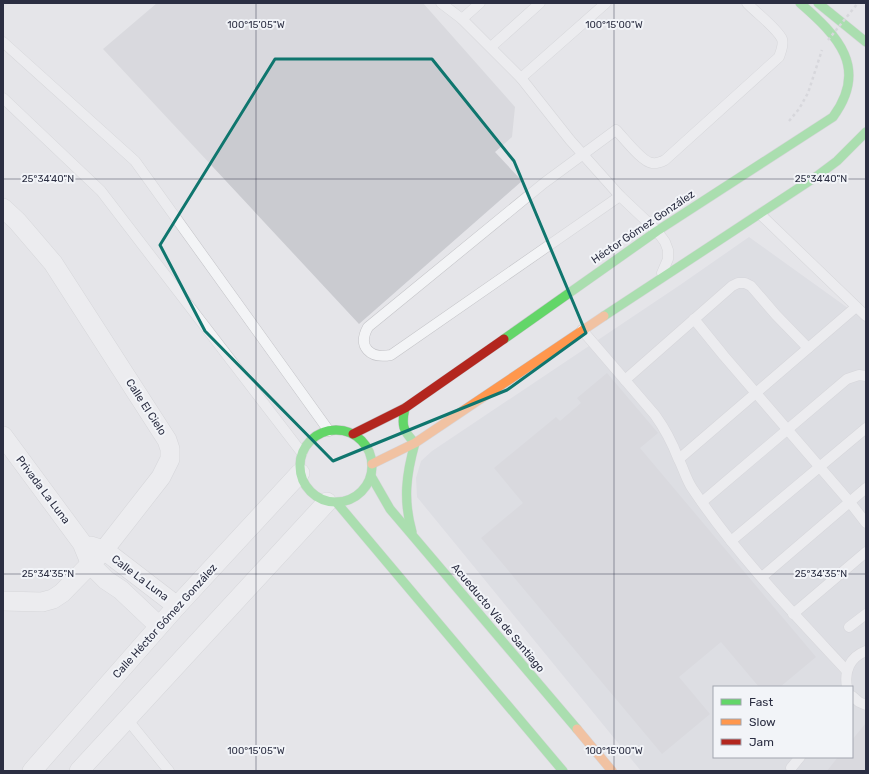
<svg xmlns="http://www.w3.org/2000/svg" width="869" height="774" viewBox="0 0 869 774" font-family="Rubik,sans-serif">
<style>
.built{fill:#d3d4dc;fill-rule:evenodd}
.building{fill:#cacbd0}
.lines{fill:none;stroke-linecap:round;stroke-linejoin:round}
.lane-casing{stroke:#c3c3c7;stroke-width:11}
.street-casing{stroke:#c3c3c7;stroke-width:20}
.fast-casing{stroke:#c3c3c7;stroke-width:10}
.slow-casing{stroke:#c3c3c7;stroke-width:10}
.jam-casing{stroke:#c3c3c7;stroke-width:10}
.path{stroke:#c6c6cc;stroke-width:2.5;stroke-dasharray:3 3;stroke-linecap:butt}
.lane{stroke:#f3f4f6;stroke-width:10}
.street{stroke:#f3f4f6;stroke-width:19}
.fast{stroke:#63d668;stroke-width:9}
.slow{stroke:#ff974d;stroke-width:9}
.jam{stroke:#b3261e;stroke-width:9}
.path-bridge{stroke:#c6c6cc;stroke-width:2.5;stroke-dasharray:3 3;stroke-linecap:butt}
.marked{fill:none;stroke:#0f766e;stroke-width:3;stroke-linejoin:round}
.ticks{fill:none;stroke:#2b2e42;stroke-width:1;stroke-opacity:0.45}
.labels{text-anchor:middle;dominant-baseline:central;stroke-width:4;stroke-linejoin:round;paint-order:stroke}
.street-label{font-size:11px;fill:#2b2e42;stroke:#f2f4f8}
.ticks-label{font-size:10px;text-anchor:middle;fill:#2b2e42;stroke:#f2f4f8;stroke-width:4;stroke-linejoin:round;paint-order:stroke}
</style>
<rect width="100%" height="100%" fill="#e5e5e9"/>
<path class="built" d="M749 237 866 321V771H641L417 497 416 478 421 461 432 451 680 285ZM714 687H852V757H714Z"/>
<g class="building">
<path d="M157 3H423L515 107 512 137 495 152 522 181 359 324 103 49Z"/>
<path d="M607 373 658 433 640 448 816 657 780 687H759L721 642 679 677 710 714 662 754 481 538 523 503 494 468 556 417 560 421 581 403 577 398Z"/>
<path d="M866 723V771H827L838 757H852V740Z"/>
</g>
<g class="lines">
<defs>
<g id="lane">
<path d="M441 3 462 19 521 78 570 140 620 196 657 231 665 242 668 250V259L662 273"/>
<path d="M462 19 480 3"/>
<path d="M3 42 135 161 329 431"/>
<path d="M491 47 540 3"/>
<path d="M521 78 606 3"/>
<path d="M3 98 101 191 302 453"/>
<path d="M620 196 391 355C370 359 357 347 368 327L544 183 616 130C624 138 642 162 652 163 657 164 661 162 665 160L779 57C781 51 784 45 782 39 777 28 755 12 747 3"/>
<path d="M760 214 866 316"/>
<path d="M694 319 724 356 849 501 866 523"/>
<path d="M582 330 655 415C665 429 672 442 678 458 683 467 686 479 692 488 736 554 793 613 847 671"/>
<path d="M625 380 732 286 738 283H745L751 286 776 315 808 348"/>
<path d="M679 459 856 307"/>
<path d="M702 502 847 379 859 375 866 376"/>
<path d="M731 541 866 428"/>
<path d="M762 577 866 488"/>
<path d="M793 614 866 552"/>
<path d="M849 627 866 614"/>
<path d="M847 687C844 671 850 657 866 651"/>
<path d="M852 696 859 702 866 705"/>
<path d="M127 719 169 771"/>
<path d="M791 768 800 757"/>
</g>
<g id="street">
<path d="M3 208 17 221 53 263 167 440 170 449V459L161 477 104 550 62 593 53 599 42 602 3 601"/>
<path d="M3 436 82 543 91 565 106 580 121 590 159 626"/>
<path d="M91 546 104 550 177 606"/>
<path d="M32 771 177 606 300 473"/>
<path d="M79 771 327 502"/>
</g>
<g id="fast">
<path d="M818 3 866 42"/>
<path d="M604 316 817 176 837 161 866 132"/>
<path d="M504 339 657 231 833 117C869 68 838 36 800 3"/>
<path d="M405 408C401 425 403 431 415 443 406 475 403 500 412 532"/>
<circle cx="336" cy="466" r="36"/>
<path d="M371 476 390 509 577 729"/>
<path d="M337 503 563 771"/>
</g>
<g id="slow">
<path d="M372 464 415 443 604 316"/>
<path d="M577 729 612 771"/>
</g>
<path id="jam" d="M353 434 405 408 504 339"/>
</defs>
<use href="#lane" class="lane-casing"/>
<use href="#street" class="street-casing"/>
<use href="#fast" class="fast-casing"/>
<use href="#slow" class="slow-casing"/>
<use href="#jam" class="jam-casing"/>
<path class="path" d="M789 121 799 109 808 93 822 50"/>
<use href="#lane" class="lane"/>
<use href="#street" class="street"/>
<use href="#fast" class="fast"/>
<use href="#slow" class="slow"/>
<use href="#jam" class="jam"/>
<path class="path-bridge" d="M828 40 858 3"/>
</g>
<path d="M0 0H869V774H0ZM275 59H432L514 161 586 333 507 390 333 461 205 331 160 245Z" fill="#e5e5e9" fill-opacity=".55" fill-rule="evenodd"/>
<path class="marked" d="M275 59H432L514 161 586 333 507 390 333 461 205 331 160 245Z"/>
<path class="ticks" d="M256 3V771M614 3V771M3 179H866M3 574H866"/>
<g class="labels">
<g class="street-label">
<text transform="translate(643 227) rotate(-34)">Héctor Gómez González</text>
<text transform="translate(146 407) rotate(57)">Calle El Cielo</text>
<text transform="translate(43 490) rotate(53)">Privada La Luna</text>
<text transform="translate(140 578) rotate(37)">Calle La Luna</text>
<text transform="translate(498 618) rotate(50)">Acueducto Vía de Santiago</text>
<text transform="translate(165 621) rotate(-48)">Calle Héctor Gómez González</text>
</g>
</g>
<g class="ticks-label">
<text x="256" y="28">100°15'05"W</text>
<text x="614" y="28">100°15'00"W</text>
<text x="48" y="182">25°34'40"N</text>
<text x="821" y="182">25°34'40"N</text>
<text x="48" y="577">25°34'35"N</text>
<text x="821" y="577">25°34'35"N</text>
<text x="256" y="754">100°15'05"W</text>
<text x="614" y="754">100°15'00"W</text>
</g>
<rect width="869" height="774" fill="none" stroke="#2b2e42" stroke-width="8"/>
<rect x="713" y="686" width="140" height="72" fill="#f2f4f8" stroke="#a2a5af"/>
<rect x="721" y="699" width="20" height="6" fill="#63d668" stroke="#a2a5af"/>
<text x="749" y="706" font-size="12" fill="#2b2e42">Fast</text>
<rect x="721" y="719" width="20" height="6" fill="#ff974d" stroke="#a2a5af"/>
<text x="749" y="726" font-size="12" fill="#2b2e42">Slow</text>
<rect x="721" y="739" width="20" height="6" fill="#b3261e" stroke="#a2a5af"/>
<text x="749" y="746" font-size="12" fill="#2b2e42">Jam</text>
</svg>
